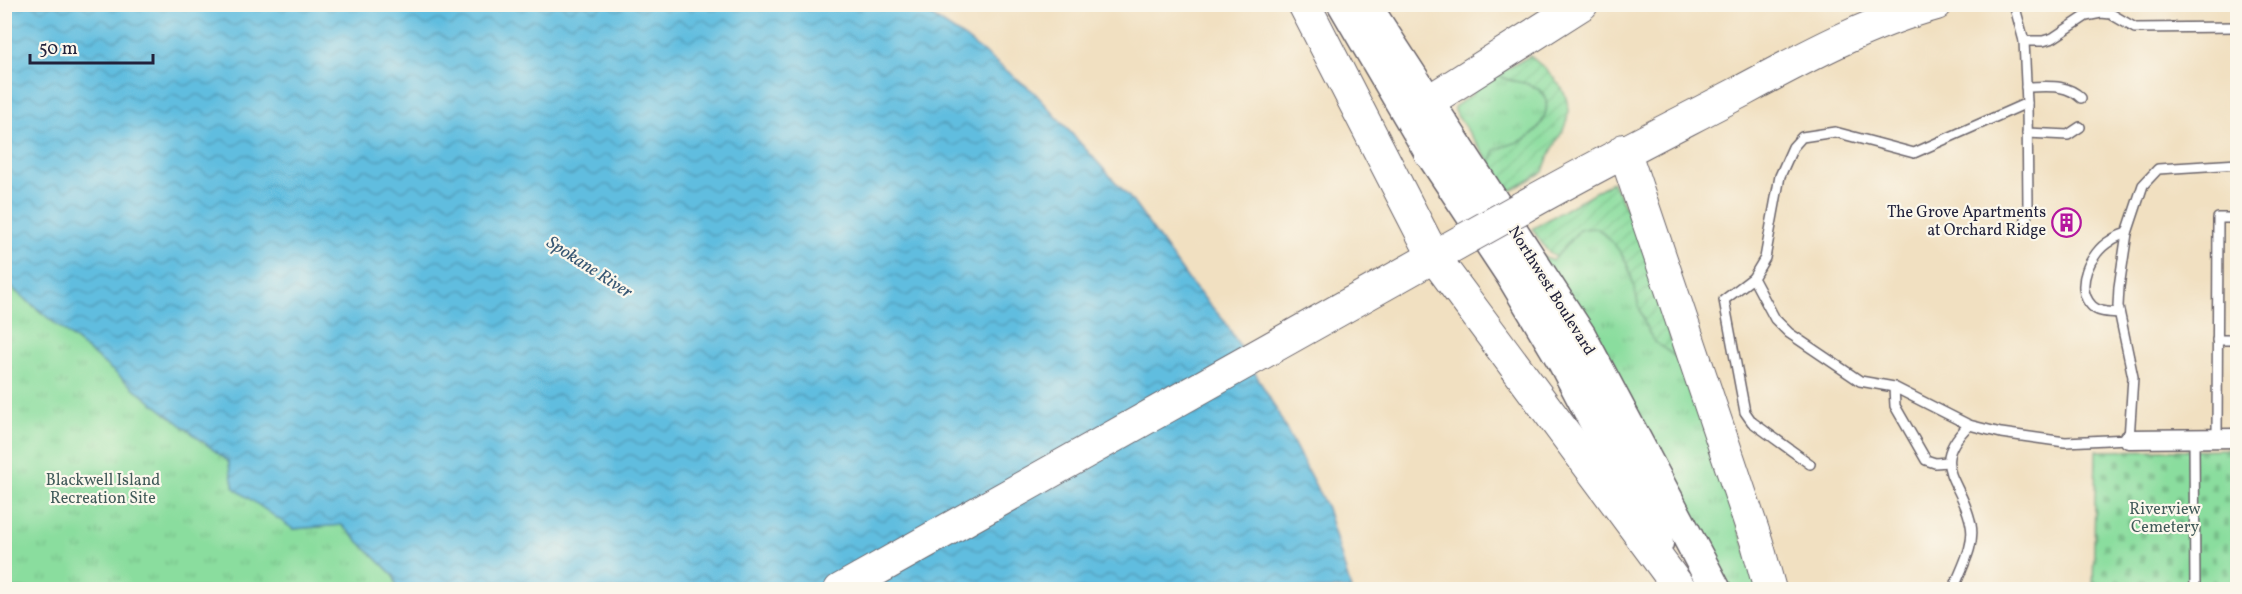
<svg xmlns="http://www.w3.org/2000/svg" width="2242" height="594" viewBox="0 0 2242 594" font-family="Vollkorn,serif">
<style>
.grass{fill:url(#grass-tufts);stroke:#56806c;stroke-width:1.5}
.cemetery{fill:url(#cemetery-stones);stroke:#56806c;stroke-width:1.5}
.garden{fill:url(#garden-furrows);stroke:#56806c;stroke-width:1.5}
.water{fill:url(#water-waves);stroke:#42708d;stroke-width:1.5}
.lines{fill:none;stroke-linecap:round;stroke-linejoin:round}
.service-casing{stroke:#6a646a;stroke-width:12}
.minor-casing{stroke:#6a646a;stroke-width:21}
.primary-casing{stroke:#6a646a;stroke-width:33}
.trunk-casing{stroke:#6a646a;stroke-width:34}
.service{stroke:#fff;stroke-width:9}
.minor{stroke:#fff;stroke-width:18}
.primary{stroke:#fff;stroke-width:30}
.trunk{stroke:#fff;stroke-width:32}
.trunk-bridge-casing{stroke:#6a646a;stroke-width:34;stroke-linecap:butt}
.trunk-bridge{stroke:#fff;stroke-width:32}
.labels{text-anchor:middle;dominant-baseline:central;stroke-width:4.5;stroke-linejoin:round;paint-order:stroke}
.poi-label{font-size:16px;fill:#22223b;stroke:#fbf7ec;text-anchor:end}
.street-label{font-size:16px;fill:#22223b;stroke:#fbf7ec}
.park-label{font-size:16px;fill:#415a59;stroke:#fbf7ec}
.water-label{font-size:18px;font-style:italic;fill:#385874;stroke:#fbf7ec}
</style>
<defs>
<pattern id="grass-tufts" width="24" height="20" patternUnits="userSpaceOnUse" patternTransform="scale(1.5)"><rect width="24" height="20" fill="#8add9e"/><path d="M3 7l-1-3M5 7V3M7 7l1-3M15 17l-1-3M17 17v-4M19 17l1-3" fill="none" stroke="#77bd89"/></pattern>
<pattern id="cemetery-stones" width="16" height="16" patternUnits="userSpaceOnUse" patternTransform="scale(1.5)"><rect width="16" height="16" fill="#8add9e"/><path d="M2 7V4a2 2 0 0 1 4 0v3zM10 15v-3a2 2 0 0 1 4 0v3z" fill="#77bd89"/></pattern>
<pattern id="garden-furrows" width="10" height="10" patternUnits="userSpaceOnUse" patternTransform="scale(1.5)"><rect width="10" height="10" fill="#8add9e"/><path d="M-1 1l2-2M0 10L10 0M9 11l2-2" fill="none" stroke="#77bd89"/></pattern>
<pattern id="water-waves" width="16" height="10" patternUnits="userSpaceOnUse" patternTransform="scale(1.5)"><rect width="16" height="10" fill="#61bddf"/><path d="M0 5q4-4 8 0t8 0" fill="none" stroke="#5099b6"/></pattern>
</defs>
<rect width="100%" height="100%" fill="#fbf7ec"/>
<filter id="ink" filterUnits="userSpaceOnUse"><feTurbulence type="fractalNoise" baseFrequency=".0167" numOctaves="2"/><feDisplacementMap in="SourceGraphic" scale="12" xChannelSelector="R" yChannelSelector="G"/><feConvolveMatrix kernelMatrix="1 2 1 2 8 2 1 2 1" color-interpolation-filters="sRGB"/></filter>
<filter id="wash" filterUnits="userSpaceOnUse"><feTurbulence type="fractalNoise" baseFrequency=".008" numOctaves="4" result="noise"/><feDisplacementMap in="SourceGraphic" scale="24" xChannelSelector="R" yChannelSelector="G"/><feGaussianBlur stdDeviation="1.35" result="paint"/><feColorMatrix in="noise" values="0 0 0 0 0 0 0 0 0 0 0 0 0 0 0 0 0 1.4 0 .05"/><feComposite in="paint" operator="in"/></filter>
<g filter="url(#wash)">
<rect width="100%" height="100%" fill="#f1e0c1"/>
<g class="grass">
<path d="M1498 74C1508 83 1521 80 1533 86 1556 97 1546 123 1530 136 1521 143 1506 145 1496 150L1490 163 1454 111V107L1473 94 1470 88Z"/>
<path d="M1586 227 1597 228 1614 242 1625 256 1655 342 1676 357 1703 421 1759 589H1728L1539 254 1553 261 1575 232Z"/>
<path d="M4 282 140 393 228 461 293 529 342 525 394 576 397 589H5Z"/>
</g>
<path class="cemetery" d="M2237 449V589L2093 590 2096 451Z"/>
<g class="garden">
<path d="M1530 56C1554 75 1579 98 1563 130 1556 144 1547 156 1543 172L1510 191 1490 163 1495 150C1506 145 1521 143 1530 136 1546 123 1556 97 1533 86 1521 80 1508 83 1498 74Z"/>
<path d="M1612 182C1644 234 1658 299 1676 357L1655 342 1649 333C1627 288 1642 264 1597 228L1580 229 1556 257 1546 249 1532 229Z"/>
</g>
<path class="water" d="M4 5H915L965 38 1034 92 1130 198 1190 282 1226 323 1276 409 1327 508 1351 589H397L394 576 342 525 293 529 234 488 228 461 140 393 5 282Z"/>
</g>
<g filter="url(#ink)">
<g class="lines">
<defs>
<g id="service">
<path d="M2014 4 2024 41 2027 103 1914 153 1835 132 1802 137 1793 147 1780 176 1765 258 1753 278 1775 319 1789 333 1860 381 1894 387 1969 425 2001 433 2065 442 2129 439 2133 377 2118 306 2119 287 2127 233 2143 185 2158 169 2238 164"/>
<path d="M2024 41H2043L2053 38 2086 16 2101 13 2111 14 2135 28 2238 27"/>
<path d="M2026 87C2046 87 2066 83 2081 98"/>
<path d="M2027 133 2068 135 2080 127"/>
<path d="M2026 219 2028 207 2027 103"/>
<path d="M1753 278 1724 300 1745 412 1752 422 1810 464"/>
<path d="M2119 313C2110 312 2099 313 2092 306 2073 287 2091 252 2110 241 2115 237 2121 235 2127 233"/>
<path d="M2217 340H2238"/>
<path d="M1894 387 1895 406 1926 460 1935 463 1948 462"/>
<path d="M2194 438 2195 590"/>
<path d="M2217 438 2218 218H2238"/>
<path d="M1956 583C1963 565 1975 544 1971 525 1963 480 1926 467 1969 425"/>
</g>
<path id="minor" d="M2129 439 2238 438"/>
<g id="primary">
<path d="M1343 4 1430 153 1511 275 1563 362 1658 543"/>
<path d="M1365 4 1581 336 1716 590"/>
</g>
<g id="trunk">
<path d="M1304 4 1434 257 1681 590"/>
<path d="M1624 150 1757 543 1770 590"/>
<path d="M1430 153 1422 119 1426 103 1582 4"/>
<path d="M1521 208C1593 167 1667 130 1740 92 1803 58 1867 23 1936 4"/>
<path d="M840 590 1467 238"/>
</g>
</defs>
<use href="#service" class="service-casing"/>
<use href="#minor" class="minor-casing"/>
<use href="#primary" class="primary-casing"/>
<use href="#trunk" class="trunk-casing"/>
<use href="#service" class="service"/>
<use href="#minor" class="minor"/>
<use href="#primary" class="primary"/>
<use href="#trunk" class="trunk"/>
<defs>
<path id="trunk-bridge" d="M1467 238 1521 208"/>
</defs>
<use href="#trunk-bridge" class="trunk-bridge-casing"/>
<use href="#trunk-bridge" class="trunk-bridge"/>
</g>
</g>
<defs>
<symbol id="building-ring" viewBox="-11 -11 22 22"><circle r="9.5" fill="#fbf7ec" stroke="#b5179e" stroke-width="1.5"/><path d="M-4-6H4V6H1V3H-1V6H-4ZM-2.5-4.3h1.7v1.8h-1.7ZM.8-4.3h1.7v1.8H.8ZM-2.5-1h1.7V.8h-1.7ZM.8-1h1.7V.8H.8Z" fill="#b5179e"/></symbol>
</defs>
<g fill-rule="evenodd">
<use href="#building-ring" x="2050" y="206" width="33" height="33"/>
</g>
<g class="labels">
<g class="poi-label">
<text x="2046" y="213">The Grove Apartments<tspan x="2046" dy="18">at Orchard Ridge</tspan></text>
</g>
<g class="street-label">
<text transform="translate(1551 291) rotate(58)">Northwest Boulevard</text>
</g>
<g class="park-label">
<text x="103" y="481">Blackwell Island<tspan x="103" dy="18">Recreation Site</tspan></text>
<text x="2165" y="510">Riverview<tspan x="2165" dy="18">Cemetery</tspan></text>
</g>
<g class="water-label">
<text transform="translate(589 268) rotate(33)">Spokane River</text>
</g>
</g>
<rect width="2242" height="594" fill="none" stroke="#fbf7ec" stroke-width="24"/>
<path d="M30 54v9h123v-9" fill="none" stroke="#22223b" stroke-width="3"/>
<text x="39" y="54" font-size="18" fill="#22223b" stroke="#fbf7ec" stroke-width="4.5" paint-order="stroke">50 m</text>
</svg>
